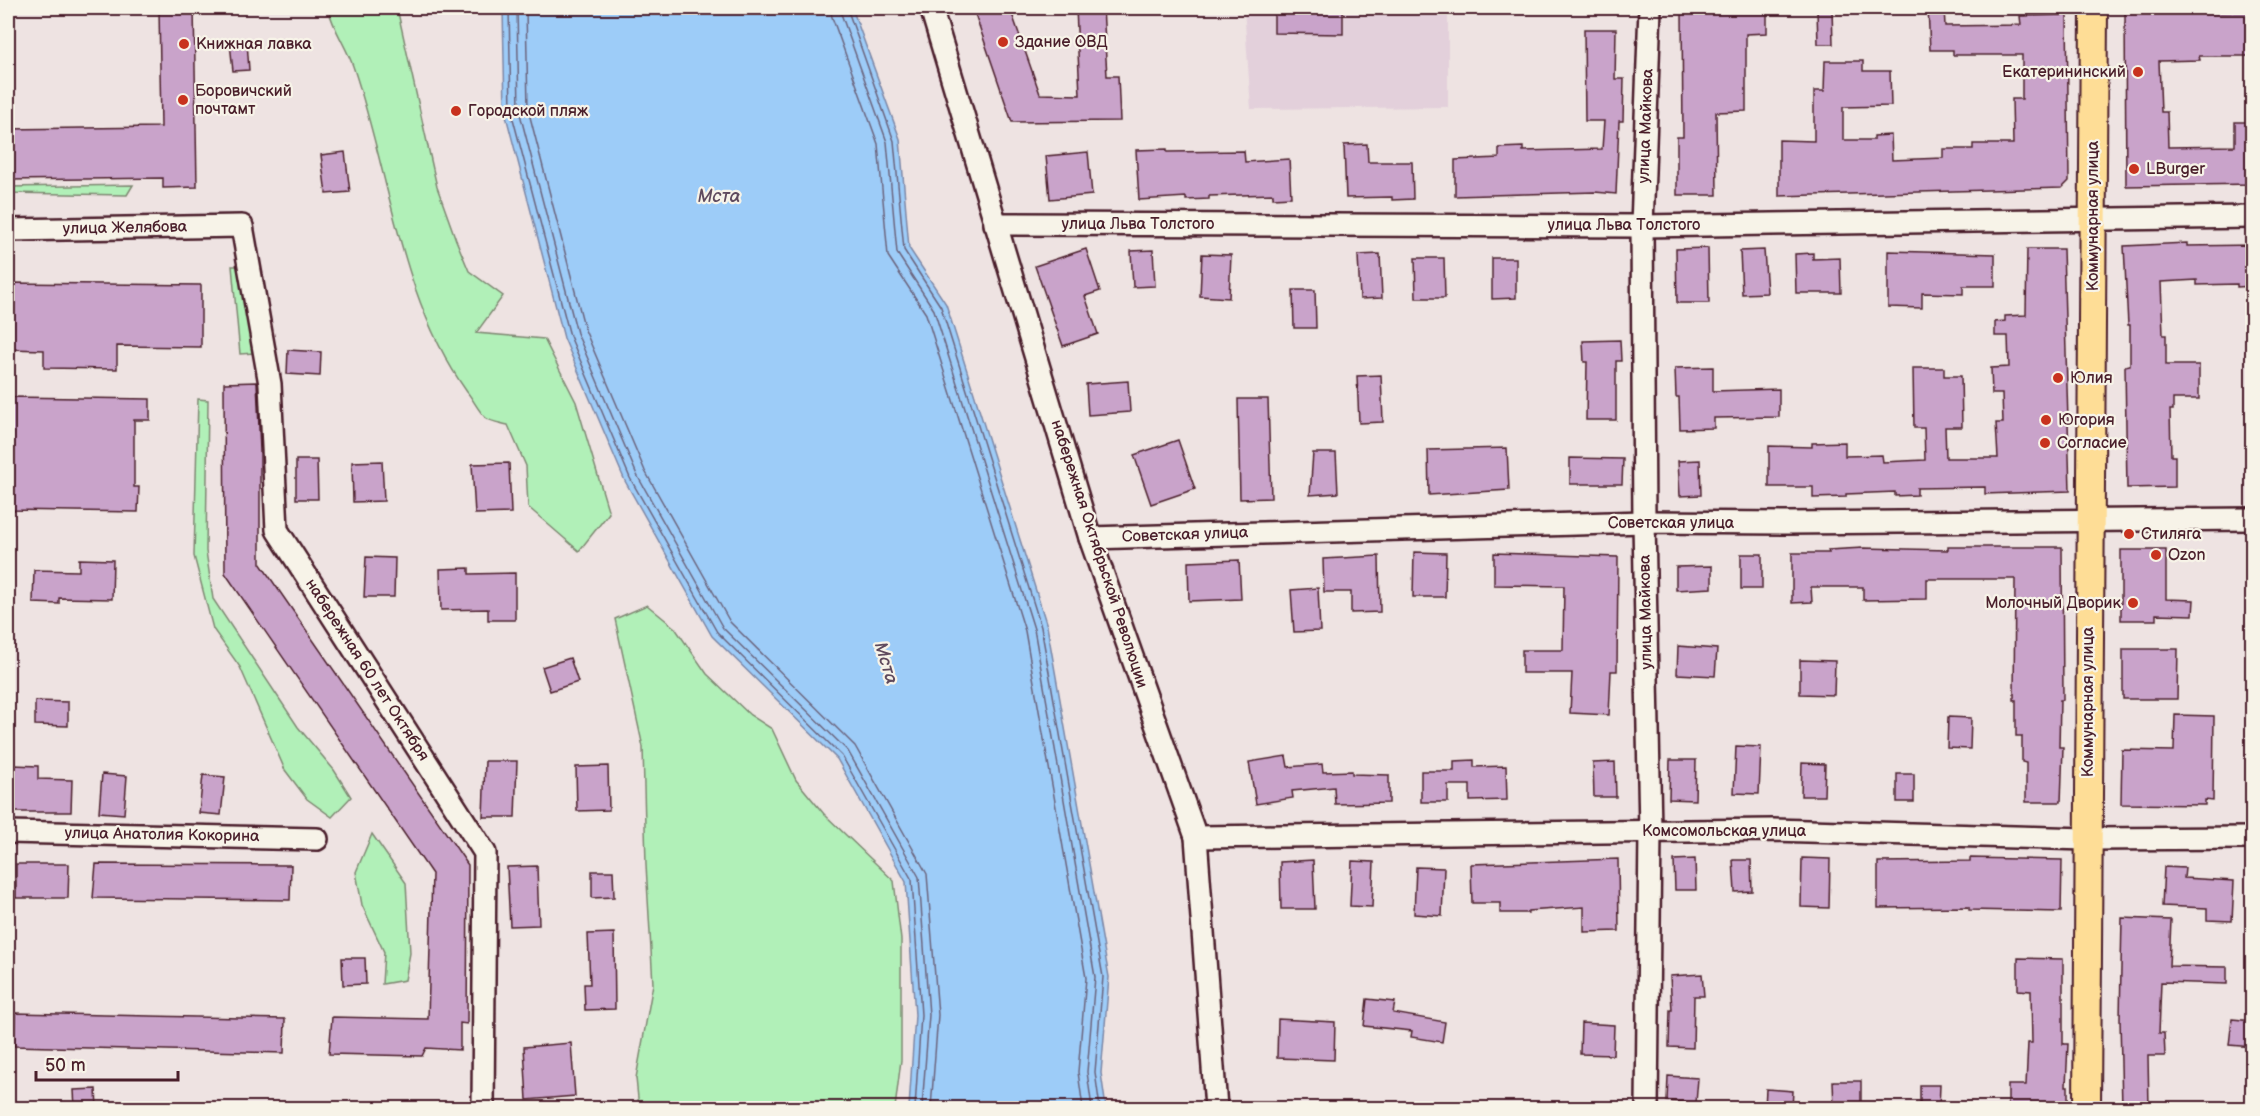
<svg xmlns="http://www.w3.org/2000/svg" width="2260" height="1116" viewBox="0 0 2260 1116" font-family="'Balsamiq Sans',sans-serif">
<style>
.built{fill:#e3d0db}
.green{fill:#b1f0b8;stroke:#7e8872;stroke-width:1.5}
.water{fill:#9dccf8;stroke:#7c87a6;stroke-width:1.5}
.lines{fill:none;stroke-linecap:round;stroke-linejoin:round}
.shore{stroke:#6b647d;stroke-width:1.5}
.building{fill:#c9a3ca;stroke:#4a1f2b;stroke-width:1.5}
.minor-casing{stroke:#4a1f2b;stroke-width:26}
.major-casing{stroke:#4a1f2b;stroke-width:30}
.minor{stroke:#f7f3e8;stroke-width:21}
.major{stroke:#fedd96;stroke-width:26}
.poi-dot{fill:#c8321e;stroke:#f7f3e8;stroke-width:2}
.labels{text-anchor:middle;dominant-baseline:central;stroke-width:4.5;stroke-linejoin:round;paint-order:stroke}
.poi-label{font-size:16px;fill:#4a1f2b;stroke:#f7f3e8;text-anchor:start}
.street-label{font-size:16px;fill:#4a1f2b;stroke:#f7f3e8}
.water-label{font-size:18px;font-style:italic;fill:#5f4a5e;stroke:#f7f3e8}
</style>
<rect width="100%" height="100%" fill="#eee3e2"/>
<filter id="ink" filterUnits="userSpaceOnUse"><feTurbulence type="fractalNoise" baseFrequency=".0167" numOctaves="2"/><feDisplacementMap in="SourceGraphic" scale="12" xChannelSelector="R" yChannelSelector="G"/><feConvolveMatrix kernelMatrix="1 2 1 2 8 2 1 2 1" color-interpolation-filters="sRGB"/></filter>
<g filter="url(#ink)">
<path class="built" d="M1244 8H1448V107L1251 109Z"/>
<g class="green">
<path d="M328 8H397L437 187 456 240 469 271 503 296 476 333 544 339 576 402 609 513 579 551 528 507 526 466 508 425C501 423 491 422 486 418 479 412 473 399 467 392 399 297 390 174 353 66 346 46 333 29 328 8Z"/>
<path d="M133 185 127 195 8 193V187Z"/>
<path d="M232 266H242L254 353 240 354Z"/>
<path d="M198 399 208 400 206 551 213 599 298 727 334 770 351 797 332 817 307 799 285 770 240 667 213 629 194 556Z"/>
<path d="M647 605 675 628 707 674 750 715 772 729 796 780 824 814 894 881 901 940V1060L895 1108H639L636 1078 653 984 646 865 643 747 615 619Z"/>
<path d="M372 834 406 883 410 953 405 980 382 984 384 952 362 905 356 872Z"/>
</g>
<path class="water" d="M503 8H852L900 139 909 248 946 304 1047 626 1109 977 1101 1073 1106 1108H909L915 1015 906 882 837 759 712 636 625 481 564 338 505 112Z"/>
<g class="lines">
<g class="shore">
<path d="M509 8 511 111 570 336 630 478 717 632 842 756 912 880 921 1015 915 1108"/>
<path d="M517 8 519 110 577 333 637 475 723 628 848 751 919 877 929 1015 922 1108"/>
<path d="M526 8 528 109 585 330 645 471 730 622 855 746 927 874 938 1015 931 1108"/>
<path d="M830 8 832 17 878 144 888 256 926 314 1025 631 1086 978 1078 1072 1083 1108"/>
<path d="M839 8 887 142 897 253 934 310 1034 629 1095 977 1087 1072 1092 1108"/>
<path d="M847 8 894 141 904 250 941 307 1041 627 1103 977 1095 1072 1100 1108"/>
</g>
</g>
<g class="building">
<path d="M159 8H194L197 187 163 188V178L8 180V129L161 127Z"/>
<path d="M973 8H1010L1040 94 1080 95 1076 8H1103L1107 76H1118L1120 121 1012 122Z"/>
<path d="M1274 8H1343V34L1274 33Z"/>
<path d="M1726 8H1767V33L1746 34V111L1716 112 1717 195H1677V137H1683L1682 9 1726 10Z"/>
<path d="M1928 8H1944L1945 26 2021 25 2020 16 2067 15 2069 181 2062 188 1779 196V140L1814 141V91H1824L1825 61H1863V71H1890L1891 106 1843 107V140H1874V136L1891 135 1892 160 1943 158V149H1973V144H2013L2012 99H2022V55H1953V50H1930Z"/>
<path d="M2125 8H2172L2173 13 2253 12V56H2199L2200 60 2159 61 2161 112H2167L2168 147 2235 146V122H2253V184L2126 186Z"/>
<path d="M1817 10H1832L1833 44H1818Z"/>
<path d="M1584 29H1616L1615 79H1624L1623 121H1619L1616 194 1595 192 1455 196V160L1499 158V148L1523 147V151L1602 149 1604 121H1585Z"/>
<path d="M247 42 249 70 233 71 230 43Z"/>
<path d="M1367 144 1368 162H1412L1413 199 1392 200V197L1346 198 1344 145Z"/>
<path d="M1167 149V152L1244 151 1245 162 1289 159 1291 197 1273 198V194L1209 196V199L1186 200V197L1139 200 1136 150Z"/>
<path d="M345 152 350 192 326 194 321 155Z"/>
<path d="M1088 152 1092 195 1050 199 1046 156Z"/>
<path d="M2187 243V246L2253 245V286L2237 287V284L2197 285V280L2161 282 2163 335H2166V365H2199V399H2173V410H2170L2171 456H2175V487L2127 488 2125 366 2130 365V325H2128L2124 246Z"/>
<path d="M1708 248 1709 303H1677L1676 249Z"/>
<path d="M1086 249 1100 291 1085 296 1098 334 1063 346 1035 266Z"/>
<path d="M2027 249H2063L2070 491 1985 494V487L1917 488V495L1895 496V492L1846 494V497L1813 498V487H1769V446L1812 447V443L1845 442V456L1882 455 1883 462 1925 460 1924 428H1914L1913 368H1944V376H1961L1962 427H1945L1946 458H1998L1996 423H2003L2002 394H1992L1991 368 2009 367 2008 336H1995V322L2005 321V316L2026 315Z"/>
<path d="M1153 250 1155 286 1133 287 1131 251Z"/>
<path d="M1764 250 1767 293 1742 294 1740 251Z"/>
<path d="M1888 251 1995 254V286H1963V294L1922 293V308L1888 307Z"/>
<path d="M1813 253V259L1840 258 1841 293H1796L1795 254Z"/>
<path d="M1202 254 1231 255 1229 298 1200 296Z"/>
<path d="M1380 254 1382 298 1360 299 1358 255Z"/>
<path d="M1415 258H1444L1445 298H1416Z"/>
<path d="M1492 258H1516V298L1492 299Z"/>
<path d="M8 283 201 285V347L117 346V369L44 368V350L8 349Z"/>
<path d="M1293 290H1315L1316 328H1294Z"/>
<path d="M1620 340 1621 361H1616V420H1586L1587 362H1584L1583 341Z"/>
<path d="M288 350 321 352 320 376 287 374Z"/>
<path d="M1713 367V391L1779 389V417L1714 418V428L1680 429 1679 397H1676L1675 368Z"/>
<path d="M1381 375 1383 422 1359 423 1357 376Z"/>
<path d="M1128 381 1130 412 1088 415 1086 384Z"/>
<path d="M257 382 260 451V563L468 865 467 1024 460 1023V1050L426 1048 422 1056 329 1054 332 1017 428 1019 432 874 225 573 224 383Z"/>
<path d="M10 397 150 399V420H134V487H139L138 512 8 510Z"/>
<path d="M1238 399H1268L1271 498 1240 499Z"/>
<path d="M1178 440 1195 489 1151 504 1134 455Z"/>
<path d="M1507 448 1509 490 1429 495 1428 450Z"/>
<path d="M1313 453H1336L1338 493 1310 495Z"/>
<path d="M1570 458 1623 459 1622 484H1570Z"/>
<path d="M296 460H317L318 499H296Z"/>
<path d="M1700 460 1701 495 1680 496 1678 461Z"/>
<path d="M382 461 384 501 353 502 352 462Z"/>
<path d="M509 463 511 513 475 514 472 464Z"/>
<path d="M1948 547H2062L2063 700H2060L2059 747H2063L2061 802H2026V763L2022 762V736H2016V700H2014L2015 579H1927V599L1863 600V587H1811L1812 602 1792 603V553H1829L1828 550 1863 548 1948 550Z"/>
<path d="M2121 550H2166V599L2194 600 2193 615 2156 614V620H2121Z"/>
<path d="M1414 552 1446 553 1445 597H1413Z"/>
<path d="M1494 553 1618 557 1617 671H1611L1609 715 1570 713 1572 673H1522V650H1563L1564 586 1494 585Z"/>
<rect x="1741" y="554" width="21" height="35"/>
<path d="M1379 556 1380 612 1351 613V592H1324L1323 559Z"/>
<path d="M366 557 395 558 394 597H364Z"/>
<path d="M79 559 113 560 112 599 59 598V604L33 603 34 570 79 571Z"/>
<path d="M1239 560 1241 599 1189 601 1188 562Z"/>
<path d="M1712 566V588L1676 590V567Z"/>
<path d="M469 568V574L515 573V620H488V609L441 610 440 569Z"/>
<path d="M1318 588 1320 631 1294 632 1291 590Z"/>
<path d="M1678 646 1717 649 1715 676 1677 674Z"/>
<path d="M2123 649H2178L2177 699H2123Z"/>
<path d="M570 658 578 682 550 691 542 667Z"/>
<path d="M1800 660 1835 661 1834 695 1800 694Z"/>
<path d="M35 701 68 702V726L35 725Z"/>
<path d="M2175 715 2214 716 2213 801 2205 800V805L2121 804 2122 750 2174 751Z"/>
<path d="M1948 717 1971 718 1970 749 1947 748Z"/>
<path d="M1736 746 1761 747 1759 794 1734 793Z"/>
<path d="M1286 756 1288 767 1322 764 1323 772 1352 771V774L1389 775V803L1335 804 1334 787 1292 791 1293 798 1256 804 1249 762Z"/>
<path d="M1474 760V767L1506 766 1507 800 1470 801V785H1448V802H1421V771H1454V761Z"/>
<path d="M1670 760H1696L1695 800 1669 799Z"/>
<path d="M485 761H517L515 817H483Z"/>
<path d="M1615 762 1616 797H1594L1593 763Z"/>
<path d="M1802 763 1825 764 1824 796H1801Z"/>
<path d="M13 765 38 766V779L72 780 71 812H12Z"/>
<path d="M608 766 609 810 577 811 576 767Z"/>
<path d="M102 774 127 776 124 814 99 812Z"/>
<rect x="1897" y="774" width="17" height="28"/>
<path d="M203 775 225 777 221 815 199 813Z"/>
<path d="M1802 858 1830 859 1829 908 1801 907Z"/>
<path d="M1970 858 2062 860 2061 912 1969 910V907L1878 908V862L1970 861Z"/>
<path d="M1618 859 1619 931 1584 932V907L1528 911V913H1500V903H1472L1471 864Z"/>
<path d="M1695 859 1696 890H1675L1674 860Z"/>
<path d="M1313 860 1315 909H1281L1280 862Z"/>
<path d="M1733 860H1751L1752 891 1735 892Z"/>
<path d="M1352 861 1374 862 1372 907 1350 906Z"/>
<path d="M16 864H69L68 898H16Z"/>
<path d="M96 864 291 865 290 900 93 898Z"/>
<path d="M537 866 539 925 510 926 507 867Z"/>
<path d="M1416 867 1444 868 1442 916 1414 914Z"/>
<path d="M2164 867 2185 868 2184 878 2234 881 2232 921 2207 920V908L2162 906Z"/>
<path d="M592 871H613L614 897 592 898Z"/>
<path d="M2122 918 2171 920 2169 966 2227 967V984L2161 982 2159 1033H2164L2165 1056H2148L2149 1108H2122L2120 1018Z"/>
<path d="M614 933 615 1009 585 1010 584 984H590L588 934Z"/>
<path d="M342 958H365L366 984 343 985Z"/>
<path d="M2018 958 2063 959V1044H2068L2066 1086H2068V1108H2008V1085H2026L2028 1043H2032L2031 991 2018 990Z"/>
<path d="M1702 974 1704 996H1694L1693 1048 1669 1047 1670 1010H1672L1670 976Z"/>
<path d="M1367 999 1395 1002 1393 1013 1445 1022 1442 1042 1411 1037 1412 1031 1364 1026Z"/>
<path d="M15 1013 285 1019 284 1053 14 1046Z"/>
<path d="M1278 1019 1335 1022 1334 1060 1277 1058Z"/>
<path d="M2232 1019 2253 1021V1047L2229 1045Z"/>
<path d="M1581 1023 1614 1025 1613 1055 1580 1054Z"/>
<path d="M571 1043 575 1096 527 1100 524 1047Z"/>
<path d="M1668 1076 1698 1078 1696 1103 1667 1101Z"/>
<path d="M1833 1081H1861V1108H1834Z"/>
<path d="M1920 1085H1940L1939 1108H1920Z"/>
<path d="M96 1089 97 1108H75L74 1090Z"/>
<path d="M1766 1089 1793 1091 1792 1108H1765Z"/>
</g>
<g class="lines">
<defs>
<g id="minor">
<path d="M931 8 1090 538 1196 837 1216 1108"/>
<path d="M995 224 1642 226 2252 217"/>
<path d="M8 230 242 226 270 384 277 530 485 853 483 1108"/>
<path d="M1090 538 1644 522 1786 523 2252 519"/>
<path d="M8 832 317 839"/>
<path d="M1196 837 1773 830 2087 839 2252 838"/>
<path d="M1647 1108 1650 831 1644 522 1642 226 1650 8"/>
</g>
<path id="major" d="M2087 1108 2094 8"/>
</defs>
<use href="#minor" class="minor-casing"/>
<use href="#major" class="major-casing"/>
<use href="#minor" class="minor"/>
<use href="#major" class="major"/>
</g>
</g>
<g class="poi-dot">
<circle cx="1003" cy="42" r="6"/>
<circle cx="184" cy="44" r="6"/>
<circle cx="2138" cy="72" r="6"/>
<circle cx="183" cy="100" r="6"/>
<circle cx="456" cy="111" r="6"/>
<circle cx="2134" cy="169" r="6"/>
<circle cx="2058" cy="378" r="6"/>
<circle cx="2046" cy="420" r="6"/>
<circle cx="2045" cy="443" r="6"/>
<circle cx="2129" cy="534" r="6"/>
<circle cx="2156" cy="555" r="6"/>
<circle cx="2133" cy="603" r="6"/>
</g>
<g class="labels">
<g class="poi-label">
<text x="1015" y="42">Здание ОВД</text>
<text x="196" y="44">Книжная лавка</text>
<text x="2126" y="72" text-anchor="end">Екатерининский</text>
<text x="195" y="91">Боровичский<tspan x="195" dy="18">почтамт</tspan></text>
<text x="468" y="111">Городской пляж</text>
<text x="2146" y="169">LBurger</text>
<text x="2070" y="378">Юлия</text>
<text x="2058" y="420">Югория</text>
<text x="2057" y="443">Согласие</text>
<text x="2141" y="534">Стиляга</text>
<text x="2168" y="555">Ozon</text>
<text x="2121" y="603" text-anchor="end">Молочный Дворик</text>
</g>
<g class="street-label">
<text transform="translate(1646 126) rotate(-88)">улица Майкова</text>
<text transform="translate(2093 216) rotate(-90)">Коммунарная улица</text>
<text x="1138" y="224">улица Льва Толстого</text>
<text x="1624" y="225">улица Льва Толстого</text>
<text transform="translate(125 228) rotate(-1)">улица Желябова</text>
<text x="1671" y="523">Советская улица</text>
<text transform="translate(1185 535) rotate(-2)">Советская улица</text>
<text transform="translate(1099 554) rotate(72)">набережная Октябрьской Революции</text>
<text transform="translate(1646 612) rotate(-91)">улица Майкова</text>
<text transform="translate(367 670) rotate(57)">набережная 60 лет Октября</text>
<text transform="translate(2088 702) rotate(-90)">Коммунарная улица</text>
<text x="1724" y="831">Комсомольская улица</text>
<text transform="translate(162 835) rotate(1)">улица Анатолия Кокорина</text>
</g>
<g class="water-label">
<text x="719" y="196">Мста</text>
<text transform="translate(886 663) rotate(73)">Мста</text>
</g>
</g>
<rect width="2260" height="1116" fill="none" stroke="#f7f3e8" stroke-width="30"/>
<rect x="15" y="15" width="2230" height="1086" fill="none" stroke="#4a1f2b" stroke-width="2" filter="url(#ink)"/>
<path d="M36 1071v9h142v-9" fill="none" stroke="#4a1f2b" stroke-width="3"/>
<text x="45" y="1071" font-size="18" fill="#4a1f2b" stroke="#f7f3e8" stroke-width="4.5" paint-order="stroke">50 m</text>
</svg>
